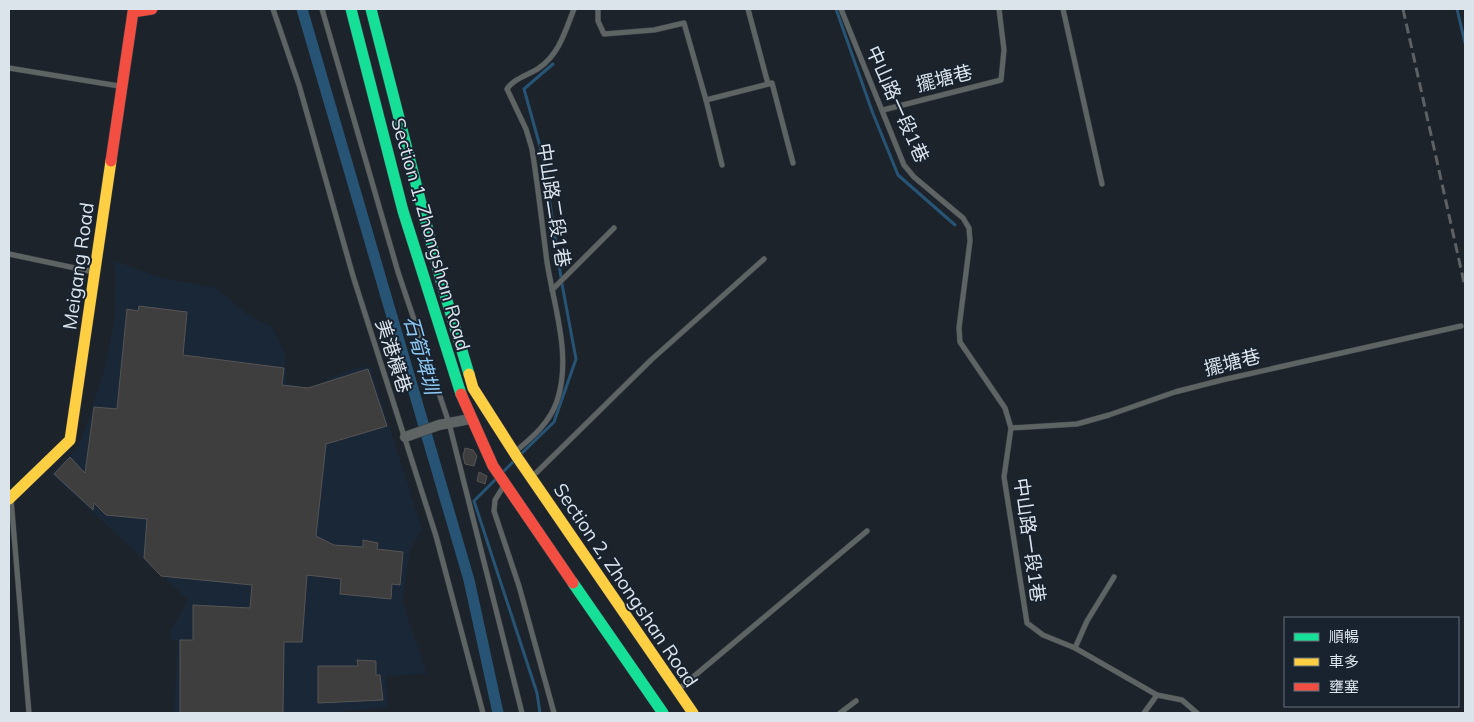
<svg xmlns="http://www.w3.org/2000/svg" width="1474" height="722" viewBox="0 0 1474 722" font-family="Mulish,'Noto Sans TC',sans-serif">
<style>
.built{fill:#1a2737}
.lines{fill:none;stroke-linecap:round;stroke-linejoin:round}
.stream{stroke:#275474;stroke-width:3}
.canal{stroke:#275474;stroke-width:11}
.building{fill:#3e3e3f;stroke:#555455}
.lane-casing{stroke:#383e44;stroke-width:6}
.street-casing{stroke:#383e44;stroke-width:11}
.fast-casing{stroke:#383e44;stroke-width:12}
.slow-casing{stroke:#383e44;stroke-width:12}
.jam-casing{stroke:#383e44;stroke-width:12}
.lane{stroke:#5e6363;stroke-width:5}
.street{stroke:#5e6363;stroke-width:10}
.fast{stroke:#16e098;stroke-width:11}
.slow{stroke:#ffcf43;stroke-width:11}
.jam{stroke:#f24e42;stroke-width:11}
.rail{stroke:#5e6164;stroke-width:3;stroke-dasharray:10 5;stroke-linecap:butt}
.labels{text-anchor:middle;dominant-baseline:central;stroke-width:4;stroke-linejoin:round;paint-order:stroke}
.street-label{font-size:19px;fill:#dbe3eb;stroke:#18232f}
.water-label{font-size:20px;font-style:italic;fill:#8ec8f3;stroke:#18232f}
</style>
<rect width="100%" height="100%" fill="#1d232a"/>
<path class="built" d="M115 261 163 278 215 288 250 316 272 327 285 354 286 383 308 388 349 370 370 366 422 529 410 551 402 600 427 674 386 676 388 707 334 713H174L178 641 171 640 170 631 188 600 51 474 78 447 86 427 106 363 115 316Z"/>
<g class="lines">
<g class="stream">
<path d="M836 9 872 111 898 175 955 225"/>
<path d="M1457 9 1465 43"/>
<path d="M521 454 554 422 576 359 562 284 543 157 524 89 553 64"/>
<path d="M503 472 513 462"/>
<path d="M495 480 474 501 537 693 540 713"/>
</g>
<path class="canal" d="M302 9 469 580 498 713"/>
</g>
<g class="building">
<path d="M139 306 187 312 183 355 284 368 282 385 308 388 368 369 387 426 326 444 316 536 334 545 363 547V540L378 543 377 549 403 552 400 585 392 584 391 599 340 594 341 579 307 575 302 642H284L283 713H180V640H193V605L250 608 252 585 161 576 144 558 147 519 106 515 94 503 93 510 54 474 70 457 85 473 94 407 117 409 127 309 138 311Z"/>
<path d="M465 448 473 450 477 456 474 466 465 464 463 456Z"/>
<path d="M479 472 487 476 485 484 477 481Z"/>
<path d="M357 660 376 661V675H380L383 700 318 703V666H358Z"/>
</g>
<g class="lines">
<defs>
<g id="lane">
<path d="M273 9 299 85 353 276 436 536 483 713"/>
<path d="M322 9 398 272 449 423 522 713"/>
<path d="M598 9V21L604 34 654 30 684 23 706 100 772 83 793 163"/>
<path d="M748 9 768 84"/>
<path d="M841 9 904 165 914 177 963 218 969 228 970 241 959 328 960 342 1005 408 1011 428 1004 477 1027 623 1043 635 1075 648 1157 695 1182 700 1197 713"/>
<path d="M1063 9 1102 184"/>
<path d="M9 68 119 86"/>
<path d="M706 100 722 165"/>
<path d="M883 110 1001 80 1004 50 999 9"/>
<path d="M9 254 94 272"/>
<path d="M552 290 614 228"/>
<path d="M1011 428 1077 424 1109 415 1175 392 1222 380 1461 326"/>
<path d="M516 451C533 437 550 422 557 401 572 356 554 307 547 262 542 224 538 186 532 149L526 129 507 89C514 78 529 75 539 68 560 53 565 31 574 9"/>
<path d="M534 475 651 360 764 259"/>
<path d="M503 487 495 500 494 511 519 586 554 713"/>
<path d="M11 499 29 713"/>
<path d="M1075 648 1087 621 1114 577"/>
<path d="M680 688 867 531"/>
<path d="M840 713 856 701"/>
<path d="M1144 713 1157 695"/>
</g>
<path id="street" d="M405 437 439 425 470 419"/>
<g id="fast">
<path d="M351 9 403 211 461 394"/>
<path d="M371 9 441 281 469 374"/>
<path d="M573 583 663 713"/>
</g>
<g id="slow">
<path d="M469 374 473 388 517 457 693 713"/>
<path d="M9 499 70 440 111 161"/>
</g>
<g id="jam">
<path d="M111 161 133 12 152 9"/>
<path d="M461 394 493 466 573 583"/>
</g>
</defs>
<use href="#lane" class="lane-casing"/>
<use href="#street" class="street-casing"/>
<use href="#fast" class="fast-casing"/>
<use href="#slow" class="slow-casing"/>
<use href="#jam" class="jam-casing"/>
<use href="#lane" class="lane"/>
<use href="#street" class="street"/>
<use href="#fast" class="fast"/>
<use href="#slow" class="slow"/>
<use href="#jam" class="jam"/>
<path class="rail" d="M1403 9 1465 287"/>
</g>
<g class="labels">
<g class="street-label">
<text transform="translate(944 78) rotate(-14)">擺塘巷</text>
<text transform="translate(898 104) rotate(66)">中山路一段1巷</text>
<text transform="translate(554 205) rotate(81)">中山路二段1巷</text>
<text transform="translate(431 234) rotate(74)">Section 1, Zhongshan Road</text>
<text transform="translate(78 266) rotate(-82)">Meigang Road</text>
<text transform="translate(394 356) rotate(72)">美港橫巷</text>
<text transform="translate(1232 362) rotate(-14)">擺塘巷</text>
<text transform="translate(1030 540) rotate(82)">中山路一段1巷</text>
<text transform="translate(626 585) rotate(56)">Section 2, Zhongshan Road</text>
</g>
<g class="water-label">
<text transform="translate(422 355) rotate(74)">石筍埤圳</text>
</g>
</g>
<rect width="1474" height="722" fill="none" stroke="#dbe3eb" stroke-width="20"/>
<rect x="1284" y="617" width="175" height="90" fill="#18232f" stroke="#66707a"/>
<rect x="1294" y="633" width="25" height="8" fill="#16e098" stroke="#66707a"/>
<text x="1329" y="642" font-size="15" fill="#dbe3eb">順暢</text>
<rect x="1294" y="658" width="25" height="8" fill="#ffcf43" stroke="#66707a"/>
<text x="1329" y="667" font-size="15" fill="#dbe3eb">車多</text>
<rect x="1294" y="683" width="25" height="8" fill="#f24e42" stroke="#66707a"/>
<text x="1329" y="692" font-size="15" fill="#dbe3eb">壅塞</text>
</svg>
